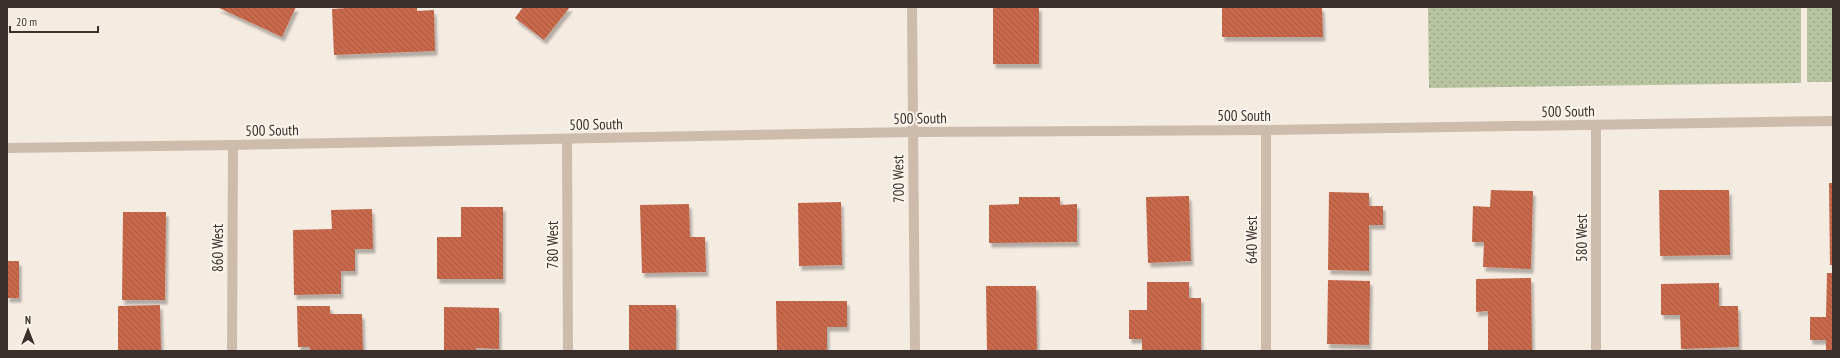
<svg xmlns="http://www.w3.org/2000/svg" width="1840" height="358" viewBox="0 0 1840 358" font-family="'PT Sans Narrow',sans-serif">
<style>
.grass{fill:url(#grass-dots)}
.building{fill:url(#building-back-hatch);filter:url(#shadow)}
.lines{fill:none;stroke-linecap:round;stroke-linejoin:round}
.street{stroke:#cdbbac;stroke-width:10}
.labels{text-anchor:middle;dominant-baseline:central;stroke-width:4;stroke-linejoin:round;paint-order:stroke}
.street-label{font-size:15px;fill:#3b302b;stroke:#fbf5ee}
</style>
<defs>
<pattern id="grass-dots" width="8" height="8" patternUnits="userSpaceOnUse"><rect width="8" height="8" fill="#b8c4a0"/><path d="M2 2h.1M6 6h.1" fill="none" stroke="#97a083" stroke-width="1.8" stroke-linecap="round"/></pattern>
<pattern id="building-back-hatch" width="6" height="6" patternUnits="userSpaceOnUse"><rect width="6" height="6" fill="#c8694b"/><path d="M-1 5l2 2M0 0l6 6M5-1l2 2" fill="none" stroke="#a4573f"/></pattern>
<filter id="shadow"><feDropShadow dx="2.5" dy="4.5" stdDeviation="1" flood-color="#0004"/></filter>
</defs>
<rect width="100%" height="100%" fill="#f4ebe1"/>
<g class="grass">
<path d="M1428 7H1801V83L1429 88Z"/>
<rect x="1807" y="7" width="26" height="75"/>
</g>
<g class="building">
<path d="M217 7H296L282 37Z"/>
<path d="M361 7H417V11L434 10 435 51 334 55 332 9Z"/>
<path d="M523 7H570L544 40 515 18Z"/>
<rect x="993" y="7" width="46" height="57"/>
<path d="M1222 7H1322L1323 37H1222Z"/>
<path d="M1829 183H1833V265H1830Z"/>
<path d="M1491 190 1533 191 1531 269 1483 267 1484 242H1472L1473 206 1490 207Z"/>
<path d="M1659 190H1729L1730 255 1660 256Z"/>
<path d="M1329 192 1369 193V206H1383V225H1369V271L1328 270Z"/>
<path d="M1189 196 1191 261 1148 263 1146 197Z"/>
<path d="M1019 197H1060V205L1077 204V242L989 243V205L1019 204Z"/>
<path d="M841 202 842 265 799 266 798 203Z"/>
<path d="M689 204 690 237H705L706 272 642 273 640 205Z"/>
<path d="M461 207H503V279H437V237H461Z"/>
<path d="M372 209 373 249H355V271H341V294L294 295 293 230 332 229 331 210Z"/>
<path d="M123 212H166L165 300H122Z"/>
<rect x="7" y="261" width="12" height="37"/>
<path d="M1827 273H1833V351H1826V340H1810V317H1826Z"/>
<path d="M1531 278 1532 351H1488V311L1476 312V279Z"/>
<path d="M1328 280 1370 281 1369 345 1327 344Z"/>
<path d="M1147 282H1189V298H1201V351H1142V339H1129V310H1147Z"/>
<path d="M1719 283V306H1738L1739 347 1681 349 1680 315H1661V284Z"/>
<path d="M986 286H1036L1037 351H987Z"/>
<path d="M776 301H847V327H827V351H777Z"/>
<path d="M160 305 161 351H118V306Z"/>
<rect x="629" y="305" width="47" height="46"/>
<path d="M297 306H330V314H362L363 351H310V347H298Z"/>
<path d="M444 307 499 308V349L476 348V351H444Z"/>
</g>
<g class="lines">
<g class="street">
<path d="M912 7 915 351"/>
<path d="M1596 126V351"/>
<path d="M1266 130V351"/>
<path d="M567 140 568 351"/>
<path d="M7 148 233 145 912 132 1266 130 1833 121"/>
<path d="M232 351 233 145"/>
</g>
</g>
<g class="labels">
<g class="street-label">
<text transform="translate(1568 111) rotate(-1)">500 South</text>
<text x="1244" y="115">500 South</text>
<text transform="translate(920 118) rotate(-1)">500 South</text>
<text transform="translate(596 124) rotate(-1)">500 South</text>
<text transform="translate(272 130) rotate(-1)">500 South</text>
<text transform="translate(898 179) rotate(-91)">700 West</text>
<text transform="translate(1581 238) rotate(-90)">580 West</text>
<text transform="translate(1251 240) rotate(-90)">640 West</text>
<text transform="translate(552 245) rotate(-90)">780 West</text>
<text transform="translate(217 248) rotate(-90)">860 West</text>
</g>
</g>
<rect width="1840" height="358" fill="none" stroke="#3b302b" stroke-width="16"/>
<g transform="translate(28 330)" stroke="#fbf5ee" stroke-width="3" paint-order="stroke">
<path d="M0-3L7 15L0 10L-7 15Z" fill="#3b302b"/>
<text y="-6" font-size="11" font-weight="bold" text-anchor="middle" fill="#3b302b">N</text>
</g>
<path d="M10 26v6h88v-6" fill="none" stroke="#3b302b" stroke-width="2"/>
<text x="16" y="26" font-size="12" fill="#3b302b" stroke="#fbf5ee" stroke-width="3" paint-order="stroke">20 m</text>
</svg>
